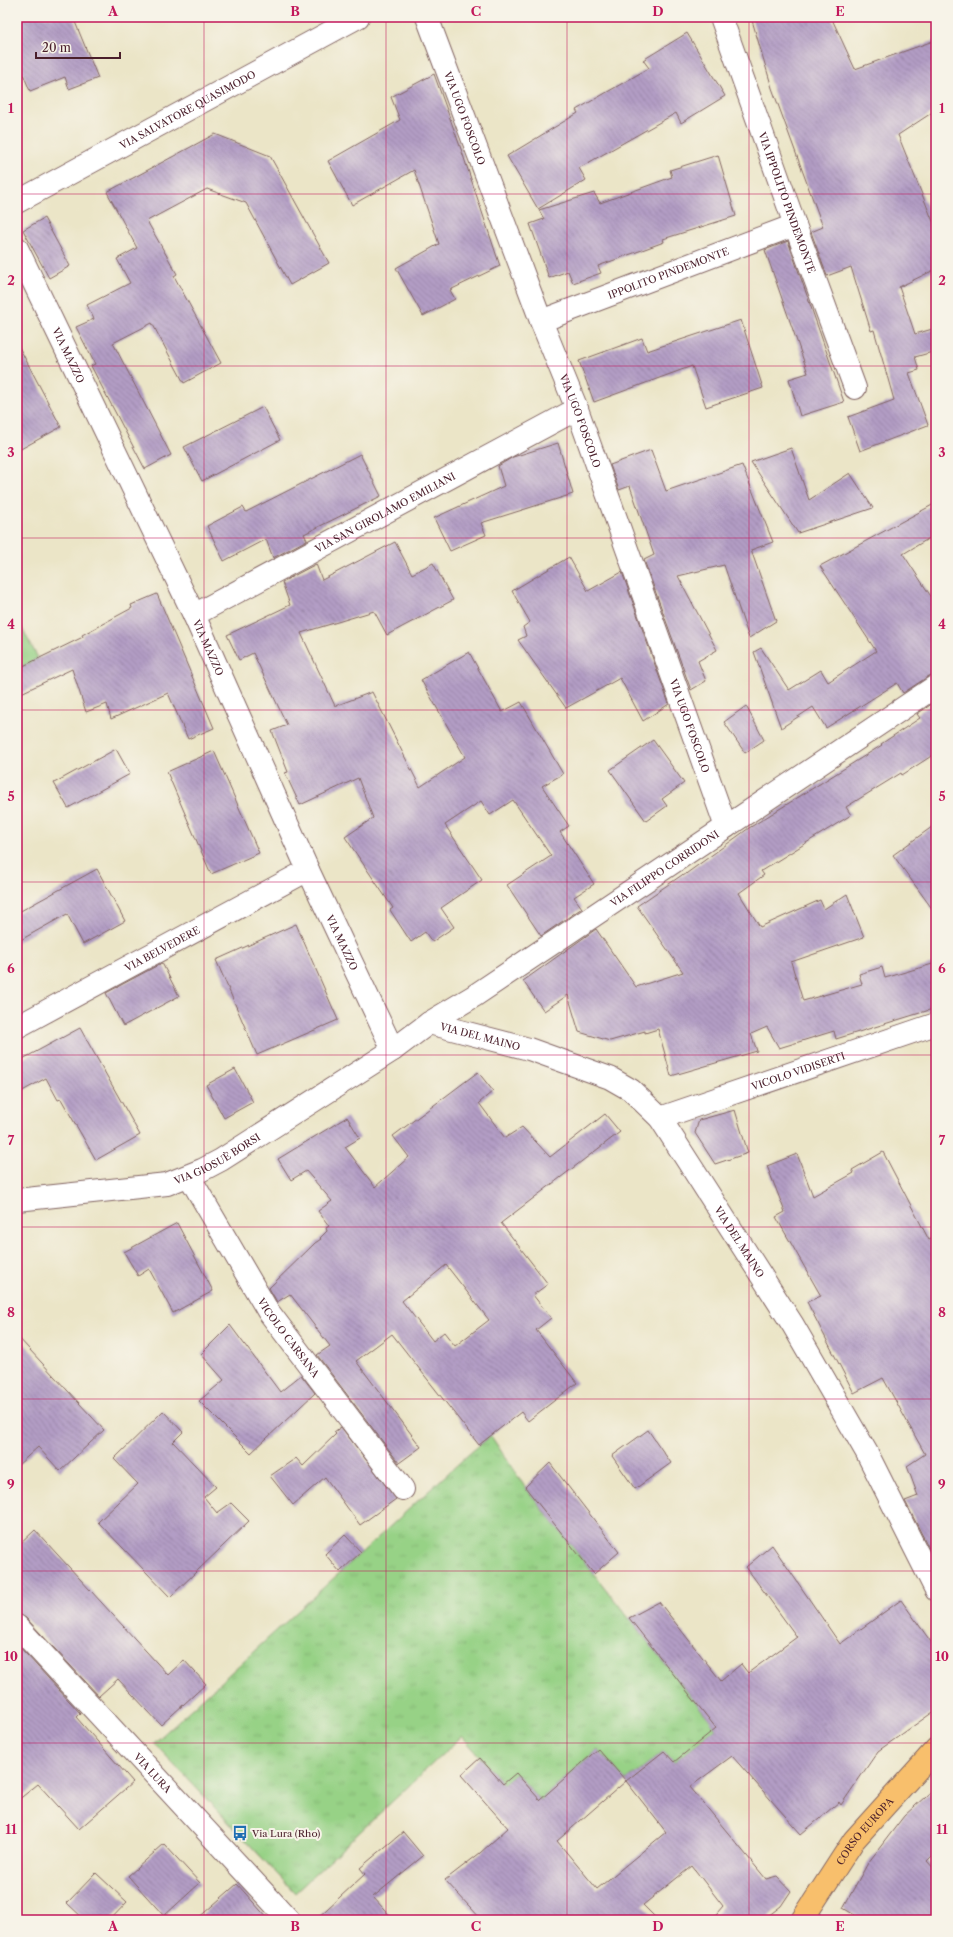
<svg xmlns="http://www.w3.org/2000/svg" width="953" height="1937" viewBox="0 0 953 1937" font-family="'Libre Caslon Text',serif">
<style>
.grass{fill:url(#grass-tufts);stroke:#707858}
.green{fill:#97d286;stroke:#707858}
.building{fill:url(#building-back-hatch);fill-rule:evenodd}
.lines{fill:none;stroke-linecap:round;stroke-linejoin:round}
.minor-casing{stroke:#826462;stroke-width:24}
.major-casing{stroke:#826462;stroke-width:24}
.minor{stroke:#fff;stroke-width:22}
.major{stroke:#f8bf6c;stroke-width:22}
.grid{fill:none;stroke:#c2185b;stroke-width:1;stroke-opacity:0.55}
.labels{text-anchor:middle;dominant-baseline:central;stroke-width:4;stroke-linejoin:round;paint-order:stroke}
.street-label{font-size:10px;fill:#4a1f2b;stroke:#f7f3e8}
.poi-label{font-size:10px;fill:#4a1f2b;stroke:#f7f3e8;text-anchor:start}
.neatline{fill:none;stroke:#c2185b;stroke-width:1.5}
.grid-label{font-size:13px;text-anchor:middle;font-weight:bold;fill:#c2185b}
</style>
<defs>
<pattern id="grass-tufts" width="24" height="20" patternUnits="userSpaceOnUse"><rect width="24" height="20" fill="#97d286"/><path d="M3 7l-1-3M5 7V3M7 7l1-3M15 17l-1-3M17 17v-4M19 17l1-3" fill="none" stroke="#84b474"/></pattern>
<pattern id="building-back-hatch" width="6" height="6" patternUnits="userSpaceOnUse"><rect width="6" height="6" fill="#b29dc5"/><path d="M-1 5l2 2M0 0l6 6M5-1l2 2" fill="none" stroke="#937fa0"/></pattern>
</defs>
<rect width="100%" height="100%" fill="#f7f3e8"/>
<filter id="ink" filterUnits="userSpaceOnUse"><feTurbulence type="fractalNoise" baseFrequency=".025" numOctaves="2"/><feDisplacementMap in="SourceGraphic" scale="8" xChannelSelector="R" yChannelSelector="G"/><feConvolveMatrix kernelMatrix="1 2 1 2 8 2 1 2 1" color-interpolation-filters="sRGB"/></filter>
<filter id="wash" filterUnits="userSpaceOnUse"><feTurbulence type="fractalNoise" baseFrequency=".012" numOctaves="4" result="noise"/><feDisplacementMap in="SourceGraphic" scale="16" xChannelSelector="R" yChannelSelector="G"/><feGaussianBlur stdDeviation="0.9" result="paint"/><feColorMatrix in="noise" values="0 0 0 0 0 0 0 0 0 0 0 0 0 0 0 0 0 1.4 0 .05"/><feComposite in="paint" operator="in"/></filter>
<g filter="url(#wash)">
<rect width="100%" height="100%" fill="#ebe5c7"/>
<path class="grass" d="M491 1436 525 1487 716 1728 674 1762 664 1751 626 1781 598 1749 540 1800 516 1773 503 1784 462 1736 295 1893 154 1743 470 1453Z"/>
<path class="green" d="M17 619 38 658 17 669Z"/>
<g id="blocks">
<g class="building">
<path d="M17 17H73L98 78 69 89 65 77 30 91 17 59Z"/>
<path d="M751 17H831L855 69 936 40V110L898 135 936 229V269L899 287 915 334 936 328V351L915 357 919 370 909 373 928 425 860 451 848 417 894 400 874 330 871 331 851 267 827 276 811 232 823 227 772 88Z"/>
<path d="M687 33 725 96 681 123 676 113 579 168 586 180 538 209 507 156 578 113 576 110 649 68 643 60Z"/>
<path d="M434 74 461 149 500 266 450 290 455 299 423 316 396 268 439 244 414 170 352 205 328 161 400 120 391 97Z"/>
<path d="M215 134 270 156 329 263 290 285 246 203 207 189 147 221 177 274 174 276 221 363 184 383 152 323 113 343 171 455 145 469 91 366 95 364 76 327 94 319 87 305 130 283 117 259 137 248 107 192Z"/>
<path d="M718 155 736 216 663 239 664 242 598 266 601 273 573 283 568 271 549 278 530 224 544 219 539 210 594 193 600 203 672 177 670 170Z"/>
<path d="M44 218 70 266 49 278 23 230Z"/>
<path d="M788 241 844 402 800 416 789 379 808 373 765 250Z"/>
<path d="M741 320 763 388 706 407 692 366 594 402 579 361 642 338 647 351Z"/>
<path d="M17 343 61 427 17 451Z"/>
<path d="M263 407 280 440 202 481 184 447Z"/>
<path d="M558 443 573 494 481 523 486 535 450 551 434 518 504 486 498 466 513 457Z"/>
<path d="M791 448 809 500 850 473 873 508 798 533 751 462Z"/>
<path d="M651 450 666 491 742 465 773 542 751 550 776 621 749 638 724 565 678 576 717 650 698 661 706 681 691 690 644 560 654 555 630 486 619 490 610 465Z"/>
<path d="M360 454 381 496 304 534 307 540 273 558 266 539 224 561 207 526 243 507 246 512Z"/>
<path d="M936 503V534L903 554 936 604V674L929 676 903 693 897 683 826 728 813 707 781 728 754 652 761 648 789 690 821 670 828 682 876 651 820 566Z"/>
<path d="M395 542 412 574 433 563 453 600 387 635 374 611 301 633 335 706 372 692 420 787 465 757 421 680 469 652 502 712 521 702 563 774 542 786 569 826 560 832 594 884 574 897 582 908 541 936 507 885 551 856 513 800 490 815 481 801 445 825 482 880 441 908 454 927 432 942 425 932 411 942 390 910 393 908 345 837 373 818 358 778 300 805 285 773 288 772 272 731 287 725 253 653 239 660 227 635 290 605 282 582 316 564 322 580Z"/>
<path d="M569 557 588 591 622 572 669 704 643 721 620 678 566 708 518 640 526 636 523 627 530 622 512 591Z"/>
<path d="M157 594 214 728 188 739 168 693 111 719 107 704 86 712 72 669 17 695V669L83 637 82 635 132 608 131 605Z"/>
<path d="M936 701V753L902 775 901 773 846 807 851 815 761 871 764 875 739 893 760 927 820 900 824 909 847 894 864 937 791 962 803 1001 862 984 859 974 882 967 885 978 936 963V1008L836 1039 834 1031 779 1048 767 1027 751 1034 757 1051 671 1076 658 1029 645 1033V1031L610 1041 579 1032 568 995 544 1011 523 981 596 929 636 987 683 972 637 906 682 875 683 876 749 828 882 745 881 744 920 718 917 714Z"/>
<path d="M746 706 764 740 745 753 724 722Z"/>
<path d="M653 740 684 783 662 799 667 806 646 821 610 770Z"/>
<path d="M116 749 130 774 68 808 54 783Z"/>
<path d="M214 751 259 853 211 874 167 772Z"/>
<path d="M936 824V914L893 855Z"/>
<path d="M97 869 125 921 83 944 67 914 17 942V913Z"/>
<path d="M296 924 338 1020 257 1055 216 960Z"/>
<path d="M162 963 179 996 123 1026 106 993Z"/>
<path d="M80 1028 140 1135 96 1160 61 1099 58 1100 46 1078 17 1094V1062Z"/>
<path d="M235 1069 253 1102 224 1118 206 1085Z"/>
<path d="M478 1072 493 1091 479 1103 505 1138 522 1127 550 1157 605 1114 620 1132 501 1223 548 1284 533 1295 551 1318 536 1330 577 1383 528 1421 521 1412 479 1445 392 1334 356 1361 421 1447 399 1463 317 1355 330 1346 290 1294 277 1302 269 1288 315 1243 321 1239 320 1238 327 1231 326 1228 329 1226 318 1211 332 1201 306 1171 291 1180 278 1159 347 1117 360 1138 345 1147 375 1187 409 1157 393 1136ZM446 1265 489 1320 455 1346 444 1332 433 1341 402 1301Z"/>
<path d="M735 1110 748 1153 715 1164 695 1133 699 1120Z"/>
<path d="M883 1152 929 1240 936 1237V1562L905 1501 918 1496 907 1466 925 1454 883 1378 854 1393 807 1302 821 1296 776 1217 785 1212 767 1166 797 1154 813 1196 854 1173 852 1170Z"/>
<path d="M177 1223 213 1291 173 1313 149 1269 138 1276 124 1252Z"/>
<path d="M230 1325 280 1392 301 1375 315 1393 251 1453 199 1401 224 1380 201 1354Z"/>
<path d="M17 1336 104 1430 60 1471 38 1447 17 1466Z"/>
<path d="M163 1411 183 1432 173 1442 216 1487 204 1497 217 1513 231 1503 249 1521 170 1597 98 1522 138 1484 114 1459Z"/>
<path d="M341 1427 396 1499 360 1525 325 1477 293 1505 270 1476 296 1458 303 1466 336 1434 334 1432Z"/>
<path d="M648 1430 671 1463 635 1489 612 1456Z"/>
<path d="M550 1463 619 1552 594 1574 525 1487Z"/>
<path d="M35 1530 168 1675 184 1660 206 1684 161 1725 118 1679 99 1696 26 1618 17 1614V1547Z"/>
<path d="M345 1535 361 1552 340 1572 325 1554Z"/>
<path d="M772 1545 840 1644 901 1600 936 1649V1710L878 1751 841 1805 839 1802 801 1834 732 1756 690 1787 766 1879 777 1876 791 1891 781 1906 763 1920H711L723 1906 692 1866 643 1905 658 1920H482L445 1880 480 1853 508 1828 461 1775 480 1758 503 1784 516 1773 540 1800 598 1749 626 1781 664 1751 674 1762 716 1728 629 1618 659 1602 721 1681 741 1664 748 1673 797 1637 746 1567ZM626 1781 666 1832 597 1889 557 1841Z"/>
<path d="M17 1644 80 1713 76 1717 133 1782 79 1829 38 1784 17 1801Z"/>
<path d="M936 1787V1852L927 1861 936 1871V1920H863L843 1908 868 1863 904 1816Z"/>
<path d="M403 1832 423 1856 373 1897 394 1920H315L365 1874 360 1868Z"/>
<path d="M164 1844 200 1883 164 1916 128 1876Z"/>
<path d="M96 1873 127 1902 110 1920H85L67 1903Z"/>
<path d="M237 1884 269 1920H196Z"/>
</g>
</g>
</g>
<g filter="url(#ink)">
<use href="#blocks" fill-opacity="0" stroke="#826462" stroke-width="1"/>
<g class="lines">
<defs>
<g id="minor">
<path id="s1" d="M427 17 541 321 577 409 726 827"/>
<path id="s2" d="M721 17 795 225 855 388"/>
<path id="s3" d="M17 202 358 17"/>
<path id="s4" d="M17 248 194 615 308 870 393 1050"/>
<path id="s5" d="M541 321 795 225"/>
<path id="s6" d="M194 615 577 409"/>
<path id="s7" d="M429 1023 529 1049 610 1078 631 1090 660 1118 793 1325 867 1453 936 1590"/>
<path id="s8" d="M17 1027 308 870"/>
<path id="s9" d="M660 1118 936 1024"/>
<path id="s10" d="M189 1176 268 1311 403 1489"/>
<path id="s11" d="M17 1200 167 1184 202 1170 221 1160 393 1050 429 1023 474 996 936 686"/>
<path id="s12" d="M17 1626 289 1920"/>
</g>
<g id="major">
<path id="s13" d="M802 1920 854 1840 936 1749"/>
</g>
</defs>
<use href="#minor" class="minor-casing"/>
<use href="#major" class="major-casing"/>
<use href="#minor" class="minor"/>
<use href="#major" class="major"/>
</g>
</g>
<path class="grid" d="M204 17V1920M386 17V1920M567 17V1920M749 17V1920M17 194H936M17 366H936M17 538H936M17 710H936M17 882H936M17 1055H936M17 1227H936M17 1399H936M17 1571H936M17 1743H936"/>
<defs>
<symbol id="bus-bare" viewBox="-9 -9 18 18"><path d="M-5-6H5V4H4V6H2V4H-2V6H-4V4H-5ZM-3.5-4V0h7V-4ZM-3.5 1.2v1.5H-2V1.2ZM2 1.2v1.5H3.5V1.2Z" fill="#1f6fb2" stroke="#f7f3e8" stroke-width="2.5" paint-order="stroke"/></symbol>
</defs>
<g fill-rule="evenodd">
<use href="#bus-bare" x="229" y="1822" width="22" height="22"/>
</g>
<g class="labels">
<g class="street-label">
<text stroke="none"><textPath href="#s3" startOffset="194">VIA SALVATORE QUASIMODO</textPath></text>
<text stroke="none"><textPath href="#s1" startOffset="108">VIA UGO FOSCOLO</textPath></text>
<text stroke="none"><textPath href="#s2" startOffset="197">VIA IPPOLITO PINDEMONTE</textPath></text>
<text stroke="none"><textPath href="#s5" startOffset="136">IPPOLITO PINDEMONTE</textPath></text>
<text stroke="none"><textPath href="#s4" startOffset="119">VIA MAZZO</textPath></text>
<text stroke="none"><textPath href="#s1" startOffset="432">VIA UGO FOSCOLO</textPath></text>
<text stroke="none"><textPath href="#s6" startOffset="217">VIA SAN GIROLAMO EMILIANI</textPath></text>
<text stroke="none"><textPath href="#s4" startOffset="443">VIA MAZZO</textPath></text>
<text stroke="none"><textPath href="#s1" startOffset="756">VIA UGO FOSCOLO</textPath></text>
<text stroke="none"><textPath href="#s11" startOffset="741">VIA FILIPPO CORRIDONI</textPath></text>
<text stroke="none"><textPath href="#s4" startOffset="767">VIA MAZZO</textPath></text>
<text stroke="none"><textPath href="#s8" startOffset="165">VIA BELVEDERE</textPath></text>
<text stroke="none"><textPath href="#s7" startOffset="53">VIA DEL MAINO</textPath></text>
<text stroke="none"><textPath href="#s9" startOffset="146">VICOLO VIDISERTI</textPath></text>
<text stroke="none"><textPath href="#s11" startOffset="207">VIA GIOSUÈ BORSI</textPath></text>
<text stroke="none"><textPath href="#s7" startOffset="401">VIA DEL MAINO</textPath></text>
<text stroke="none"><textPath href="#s10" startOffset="190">VICOLO CARSANA</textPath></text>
<text stroke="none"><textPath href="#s12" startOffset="200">VIA LURA</textPath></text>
<text stroke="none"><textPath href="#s13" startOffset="109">CORSO EUROPA</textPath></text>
</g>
<g class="poi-label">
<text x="252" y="1833">Via Lura (Rho)</text>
</g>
</g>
<rect width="953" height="1937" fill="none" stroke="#f7f3e8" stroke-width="44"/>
<path d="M36 52v6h84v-6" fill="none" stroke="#4a1f2b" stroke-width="2"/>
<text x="42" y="52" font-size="12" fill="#4a1f2b" stroke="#f7f3e8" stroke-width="3" paint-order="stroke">20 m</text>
<rect x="22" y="22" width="909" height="1893" class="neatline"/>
<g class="grid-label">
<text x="113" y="16">A</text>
<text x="295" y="16">B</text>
<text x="476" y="16">C</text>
<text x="658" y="16">D</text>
<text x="840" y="16">E</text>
<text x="11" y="113">1</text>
<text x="942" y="113">1</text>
<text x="11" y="285">2</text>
<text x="942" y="285">2</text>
<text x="11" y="457">3</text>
<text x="942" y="457">3</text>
<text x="11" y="629">4</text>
<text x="942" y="629">4</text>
<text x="11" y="801">5</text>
<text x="942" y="801">5</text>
<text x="11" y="973">6</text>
<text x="942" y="973">6</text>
<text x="11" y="1145">7</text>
<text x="942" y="1145">7</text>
<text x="11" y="1317">8</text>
<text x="942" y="1317">8</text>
<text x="11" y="1489">9</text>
<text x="942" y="1489">9</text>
<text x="11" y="1661">10</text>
<text x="942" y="1661">10</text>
<text x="11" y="1834">11</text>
<text x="942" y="1834">11</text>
<text x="113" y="1931">A</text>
<text x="295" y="1931">B</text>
<text x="476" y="1931">C</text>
<text x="658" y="1931">D</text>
<text x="840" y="1931">E</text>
</g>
</svg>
